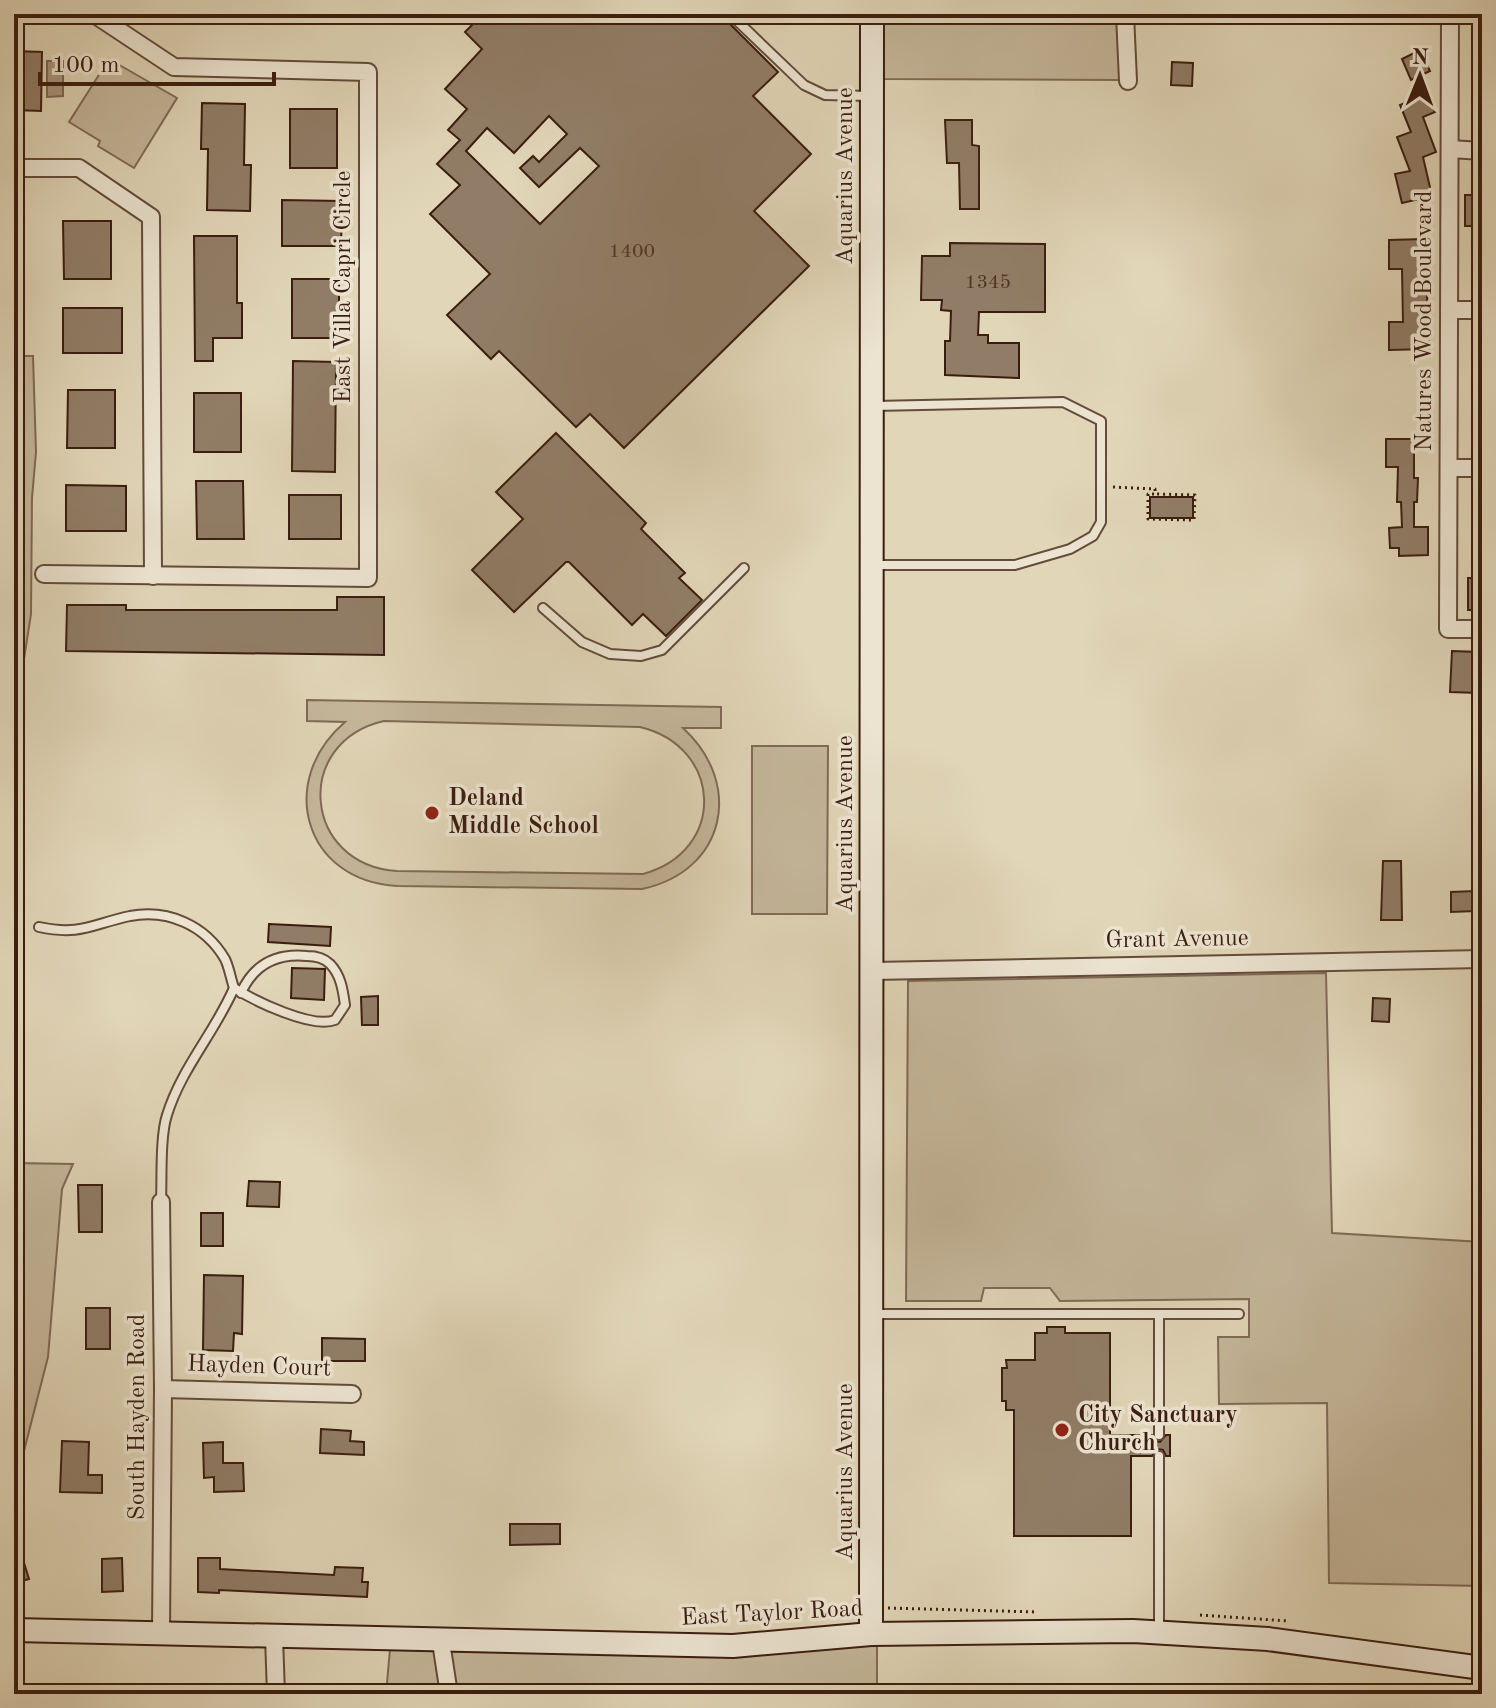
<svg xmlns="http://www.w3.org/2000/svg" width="1496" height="1708" viewBox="0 0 1496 1708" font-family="'Old Standard TT',serif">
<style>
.green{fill:#c5b79b;stroke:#806a56;stroke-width:2;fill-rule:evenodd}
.water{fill:#a9977f;stroke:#7d6653;stroke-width:2}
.building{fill:#917d67;stroke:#3b1d10;stroke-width:2;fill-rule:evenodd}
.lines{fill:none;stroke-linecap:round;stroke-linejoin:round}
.lane-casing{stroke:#644b3a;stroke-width:12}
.street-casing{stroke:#644b3a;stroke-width:20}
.secondary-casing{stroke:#3b1d10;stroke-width:26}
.path{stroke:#3b1d10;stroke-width:3;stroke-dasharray:2 4;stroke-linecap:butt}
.lane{stroke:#ece4d1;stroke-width:8}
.street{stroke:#ece4d1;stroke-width:16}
.secondary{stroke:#ece4d1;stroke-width:22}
.poi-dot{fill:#8f2418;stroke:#ece4d1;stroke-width:3}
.labels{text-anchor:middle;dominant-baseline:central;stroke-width:7;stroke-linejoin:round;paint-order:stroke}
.number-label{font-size:20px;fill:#503526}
.street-label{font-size:24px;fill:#3b1d10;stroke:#ece4d1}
.poi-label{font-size:24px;font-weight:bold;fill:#3b1d10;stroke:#ece4d1;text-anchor:start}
</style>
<rect width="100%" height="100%" fill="#e1d6b8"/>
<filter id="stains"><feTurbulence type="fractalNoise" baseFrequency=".0025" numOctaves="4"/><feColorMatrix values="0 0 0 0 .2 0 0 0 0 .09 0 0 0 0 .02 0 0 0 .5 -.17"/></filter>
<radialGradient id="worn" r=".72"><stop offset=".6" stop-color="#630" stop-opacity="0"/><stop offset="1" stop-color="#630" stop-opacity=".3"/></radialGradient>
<g class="green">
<path d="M883 14H1117L1120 80 883 79Z"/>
<path d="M109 59 177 98 134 168 98 146 100 141 69 122Z"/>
<path d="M14 356H33L36 452 32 498 31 614 22 672H14Z"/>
<path d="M307 700 721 707V728H683C744 784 726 871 642 889L397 886C304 881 276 781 345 722L307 721ZM384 721 640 727C723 747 727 851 643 874L397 871C303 865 292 742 384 721Z"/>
<path d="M752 746H828L827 914H752Z"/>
<path d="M1326 973 1332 1233 1482 1242V1586L1329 1583 1327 1403 1219 1404 1218 1337H1249V1299L1060 1301 1050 1288H984L981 1301H906L908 981Z"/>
<path d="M14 1163 73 1164 62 1189 48 1357 14 1490Z"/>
<path d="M877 1643V1694H457L450 1651 764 1654Z"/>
<path d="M390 1649 434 1650 441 1694H386Z"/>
</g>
<path class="water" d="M47 61H63V96L47 97Z"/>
<g class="building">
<path d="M483 14H720L778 72 753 96 811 154 754 211 809 266 624 448 590 414 576 427 499 351 491 359 447 315 490 274 430 214 460 185 437 164 460 140 448 130 467 109 445 89 482 49 465 32ZM549 116 567 134 539 162 533 156 520 168 539 187 580 148 599 166 540 224 466 151 487 128 514 153Z"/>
<path d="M1420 50 1430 71 1411 80 1402 59Z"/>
<path d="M14 51 42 52 41 111 14 110Z"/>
<path d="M1172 62 1193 63 1192 86 1171 85Z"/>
<path d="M1427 94 1435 112 1423 117 1436 152 1423 157 1432 196 1402 203 1395 174 1410 171 1397 137 1411 132 1400 105Z"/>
<path d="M202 103 245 104 244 165H251L250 211 207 210 208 149H201Z"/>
<rect x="290" y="109" width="47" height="59"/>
<path d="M945 120H972V145L979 146V209H960L959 163H947Z"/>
<rect x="1465" y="195" width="17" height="31"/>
<path d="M282 200 342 201 341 246H282Z"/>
<path d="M63 221H111V279H64Z"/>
<path d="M194 236H237V303H242V338H213V361H195Z"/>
<path d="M1425 239 1429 349 1389 350V322H1403L1402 269H1389V240Z"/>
<path d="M950 243 1045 244V312H979L978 335H988V343H1019V378L945 375V341H950L951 311 941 310 942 300H921L922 256H950Z"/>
<rect x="292" y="279" width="47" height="59"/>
<rect x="63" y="308" width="59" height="45"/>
<path d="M293 361 336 362 335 472 292 471Z"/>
<path d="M68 390H115V448H67Z"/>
<rect x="194" y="393" width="47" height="59"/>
<path d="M556 433 646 523 641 529 685 573 679 578 702 600 666 636 643 614 632 625 569 562H566L514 612 472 570 523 519 496 492Z"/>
<path d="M1386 439H1414V478H1418L1417 502H1414V527H1428V555L1399 556V548H1390L1389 528 1402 527 1401 502H1397L1398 467H1386Z"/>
<path d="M196 481H243L244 539H197Z"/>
<path d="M66 485 126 486V531H66Z"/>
<rect x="289" y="495" width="52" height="44"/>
<rect x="1150" y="497" width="43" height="21"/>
<rect x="1468" y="578" width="14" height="32"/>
<path d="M337 597H384V655L66 651 67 605H126V610H337Z"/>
<path d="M1452 651 1480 652 1479 693 1450 692Z"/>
<path d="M1383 861H1401L1402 920H1381Z"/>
<path d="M1475 891V911L1451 912V892Z"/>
<path d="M269 924 331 927 330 946 268 942Z"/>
<path d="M292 968 325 969 324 1000 291 998Z"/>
<path d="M378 996V1025H362L361 997Z"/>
<path d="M1373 998 1390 999 1389 1022 1372 1021Z"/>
<path d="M249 1181 280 1182 279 1207 247 1206Z"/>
<path d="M78 1185H102V1232H79Z"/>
<rect x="201" y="1213" width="22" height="33"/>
<path d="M204 1275 243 1276 242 1334 234 1333 233 1351 203 1350Z"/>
<rect x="86" y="1308" width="24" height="41"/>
<path d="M1047 1327H1065V1333H1110V1435H1152L1155 1441 1160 1442 1166 1435H1170V1456H1166L1163 1450 1158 1449 1152 1456H1131V1536H1014V1410H1006V1401H1002V1368H1007L1006 1360H1035V1333H1047Z"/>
<path d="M322 1338 365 1339V1361H322Z"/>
<path d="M321 1429 351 1431 350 1441 364 1442V1455L320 1453Z"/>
<path d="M62 1441 89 1442 88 1475H102V1493L60 1492Z"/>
<path d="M223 1442V1463H243L244 1491 214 1492V1477L204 1478 203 1443Z"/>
<path d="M510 1524H560V1544L510 1545Z"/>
<path d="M14 1540H17L29 1579 14 1583Z"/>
<path d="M122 1558 123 1591 102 1592V1559Z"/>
<path d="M198 1558H220V1569L334 1575 335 1567 363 1568 362 1582H368L367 1597 219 1590V1593L198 1592Z"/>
</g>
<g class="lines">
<defs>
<g id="lane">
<path d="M730 14 804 85 825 95 871 96"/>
<path d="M873 565H1015L1070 549 1093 536 1101 522V421L1063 402 874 406"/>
<path d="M543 608 582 642 610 654 641 656 662 650 744 568"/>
<path d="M39 927C81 936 92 924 130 916 168 909 205 925 225 959 229 967 231 979 234 988 215 1032 181 1069 167 1115 160 1136 162 1178 161 1202"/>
<path d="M234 988C255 1001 312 1029 335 1020L345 1005C343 991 341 975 330 964 324 958 316 956 307 956 277 953 254 964 241 993"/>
<path d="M873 1314H1239"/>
<path d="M1159 1435V1314"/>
<path d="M1159 1630V1456"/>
</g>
<g id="street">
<path d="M1125 14 1128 81"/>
<path d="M1450 14 1448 629H1482"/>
<path d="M1450 149 1482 151"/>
<path d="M14 168H79L151 217 153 576"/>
<path d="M1449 310H1482"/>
<path d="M1449 468H1482"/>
<path d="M44 574 368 578V72L174 67 94 14"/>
<path d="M873 971 1482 959"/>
<path d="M161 1202 163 1389 161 1632"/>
<path d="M163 1389 352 1394"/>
<path d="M274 1637 276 1694"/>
<path d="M441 1642 449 1694"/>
</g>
<g id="secondary">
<path d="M14 1630 733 1646 871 1634 1133 1631 1268 1639 1482 1668"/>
<path d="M871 1634 872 14"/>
</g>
</defs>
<use href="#lane" class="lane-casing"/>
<use href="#street" class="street-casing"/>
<use href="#secondary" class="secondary-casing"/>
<g class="path">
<path d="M1113 487 1155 489V494H1148V519L1194 520 1195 495 1155 494"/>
<path d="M888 1608 1037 1612"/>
<path d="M1200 1615 1288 1621"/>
</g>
<use href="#lane" class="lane"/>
<use href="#street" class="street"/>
<use href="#secondary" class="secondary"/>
</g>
<g class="poi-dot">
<circle cx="432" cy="813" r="8"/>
<circle cx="1062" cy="1430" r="8"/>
</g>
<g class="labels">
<g class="number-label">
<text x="632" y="252">1400</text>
<text x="988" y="283">1345</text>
</g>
<g class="street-label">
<text transform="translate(846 176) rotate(-90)">Aquarius Avenue</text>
<text transform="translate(344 287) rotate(-90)">East Villa Capri Circle</text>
<text transform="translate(1425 321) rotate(-90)">Natures Wood Boulevard</text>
<text transform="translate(846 824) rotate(-90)">Aquarius Avenue</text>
<text transform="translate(1177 940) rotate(-1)">Grant Avenue</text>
<text transform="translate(259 1367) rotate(2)">Hayden Court</text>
<text transform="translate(138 1417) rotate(-90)">South Hayden Road</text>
<text transform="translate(846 1472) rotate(-90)">Aquarius Avenue</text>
<text transform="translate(772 1614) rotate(-3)">East Taylor Road</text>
</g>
<g class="poi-label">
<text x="448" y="799">Deland<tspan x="448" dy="28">Middle School</tspan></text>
<text x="1078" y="1416">City Sanctuary<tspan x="1078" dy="28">Church</tspan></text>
</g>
</g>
<rect width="1496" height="1708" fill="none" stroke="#e1d6b8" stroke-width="48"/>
<rect x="16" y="16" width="1464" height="1676" fill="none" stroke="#3b1d10" stroke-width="4"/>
<rect x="24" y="24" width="1448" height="1660" fill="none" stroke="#3b1d10" stroke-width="2"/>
<g transform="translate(1420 76) rotate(1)" stroke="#ece4d1" stroke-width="6" paint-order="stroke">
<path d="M0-6L14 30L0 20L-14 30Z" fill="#3b1d10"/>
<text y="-12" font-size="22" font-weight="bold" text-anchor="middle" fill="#3b1d10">N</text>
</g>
<path d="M40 72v12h234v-12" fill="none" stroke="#3b1d10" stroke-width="4"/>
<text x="52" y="72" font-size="24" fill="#3b1d10" stroke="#ece4d1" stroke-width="6" paint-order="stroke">100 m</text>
<rect width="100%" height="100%" filter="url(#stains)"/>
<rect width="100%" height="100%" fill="url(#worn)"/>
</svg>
